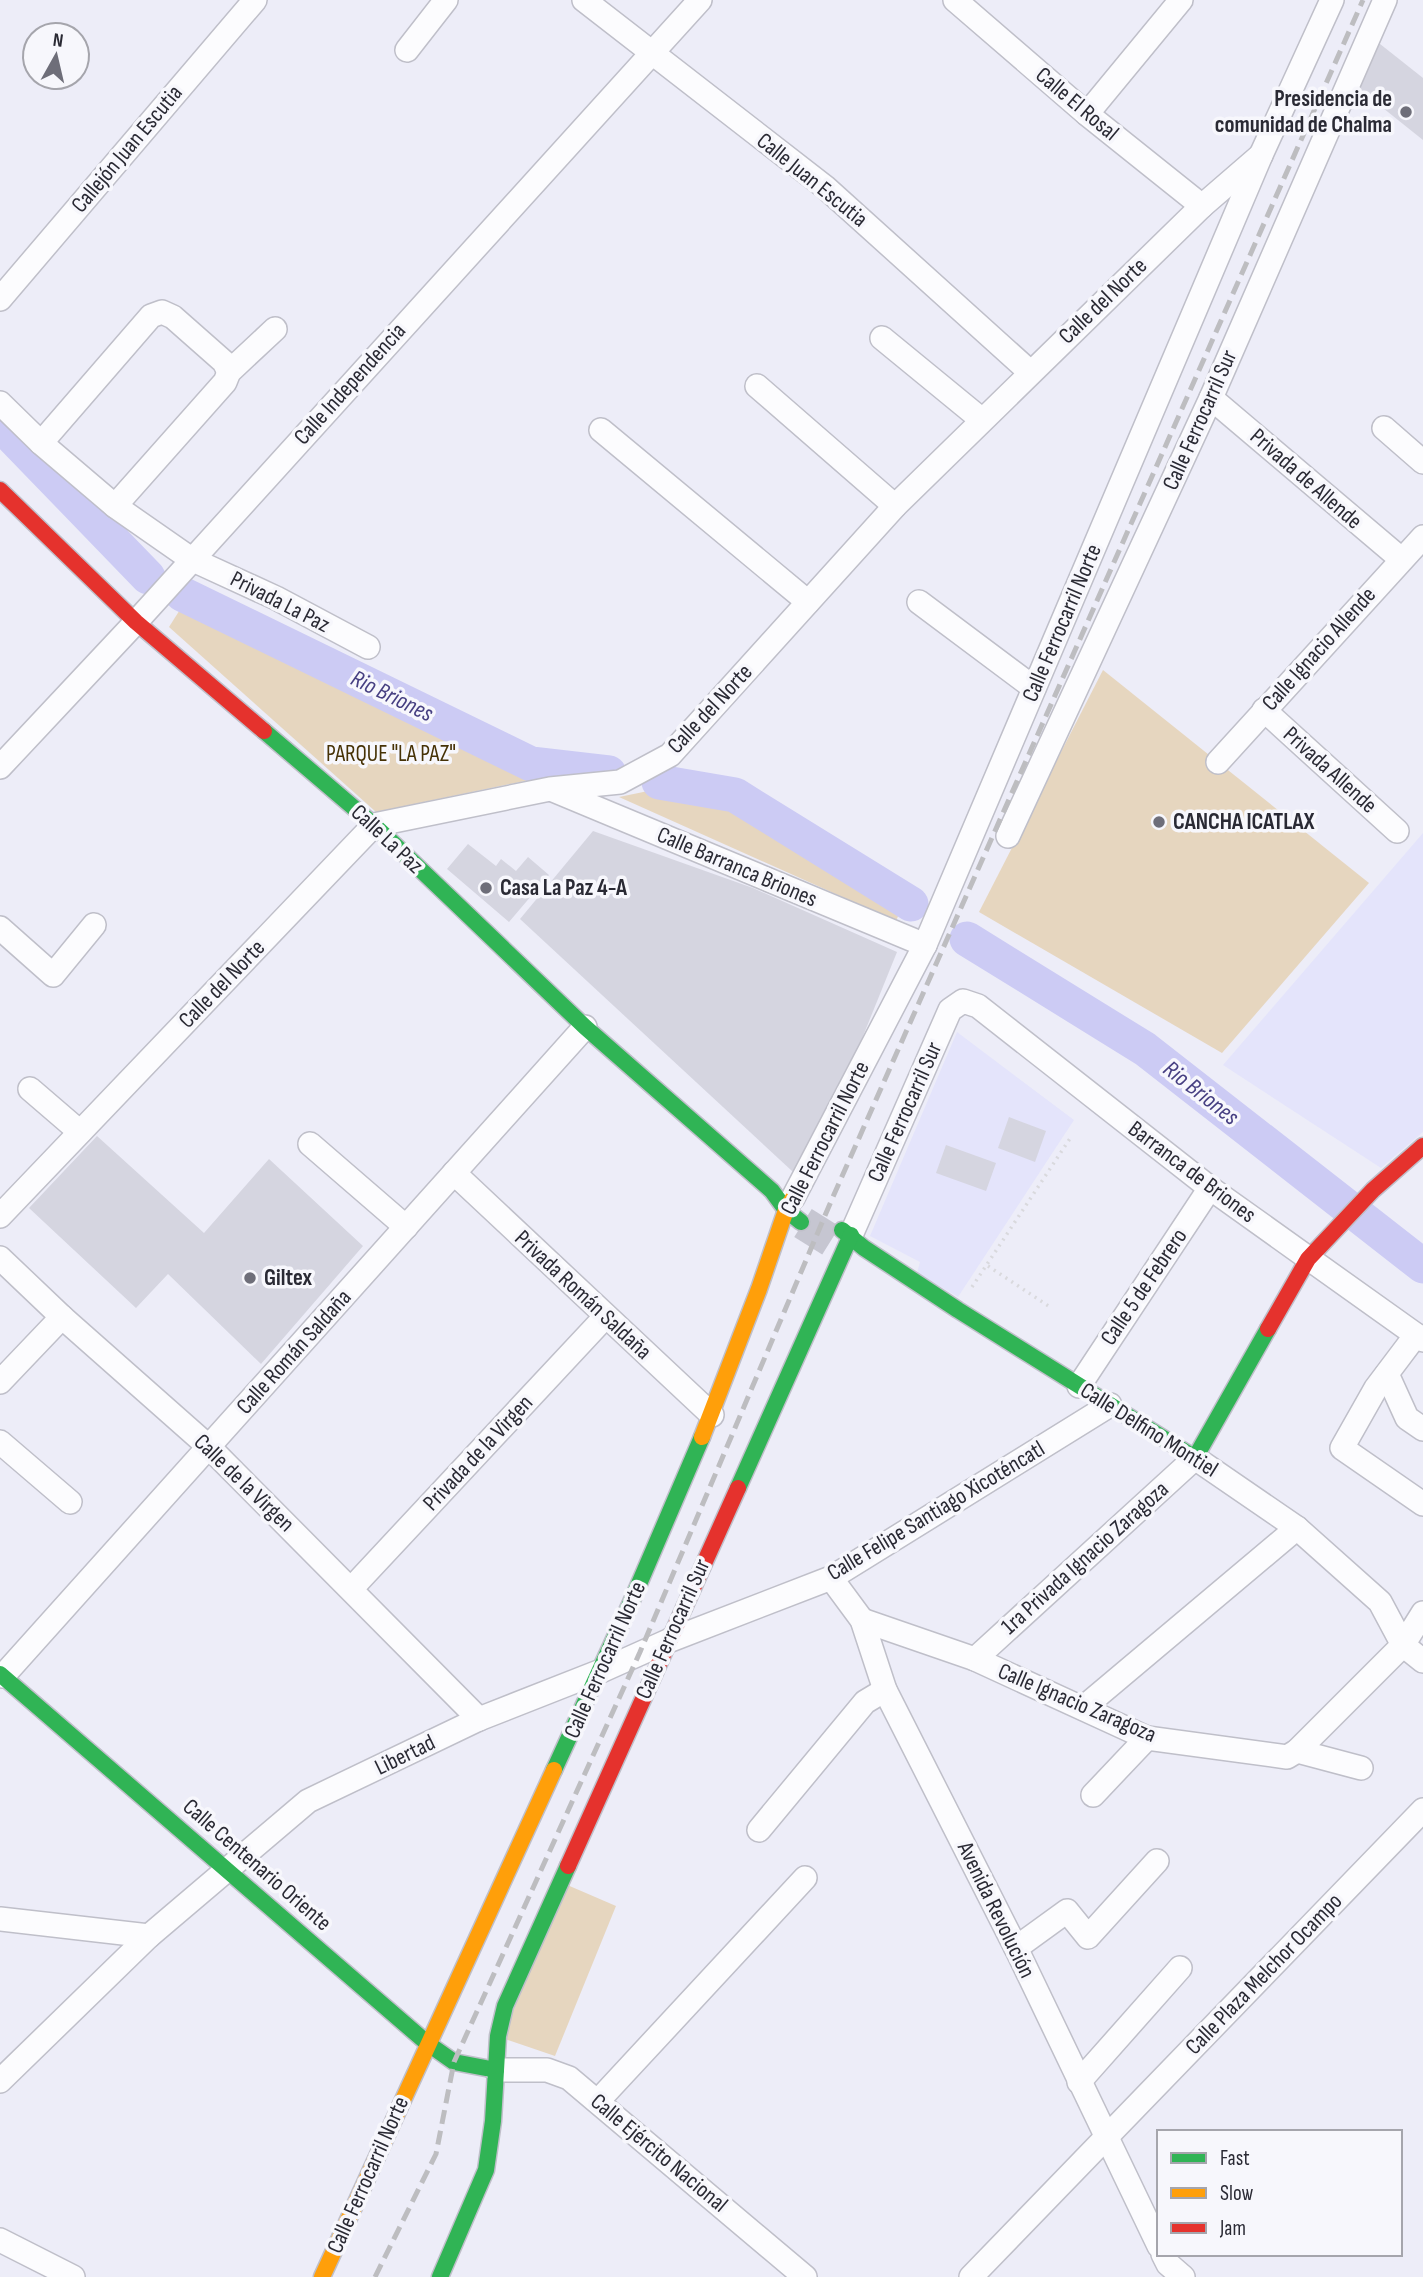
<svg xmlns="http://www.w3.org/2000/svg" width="1423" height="2277" viewBox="0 0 1423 2277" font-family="'Sofia Sans Condensed',sans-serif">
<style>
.built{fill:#e4e4fb}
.green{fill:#e6d6bf}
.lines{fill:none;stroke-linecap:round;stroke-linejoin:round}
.river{stroke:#cccbf4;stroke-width:35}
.building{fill:#d5d5e0}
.secondary-tunnel{stroke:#c6c6d1;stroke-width:33;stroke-dasharray:33 17;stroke-linecap:butt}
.street-casing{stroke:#bfbfc9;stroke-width:26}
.fast-casing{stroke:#bfbfc9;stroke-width:19}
.slow-casing{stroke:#bfbfc9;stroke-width:19}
.jam-casing{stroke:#bfbfc9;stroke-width:19}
.path{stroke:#d9d9dd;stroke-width:3.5;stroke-dasharray:2 5;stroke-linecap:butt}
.street{stroke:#fcfcfe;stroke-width:23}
.fast{stroke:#30b455;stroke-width:16}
.slow{stroke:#ff9f0a;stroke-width:16}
.jam{stroke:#e5322d;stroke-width:16}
.rail{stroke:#bdbdc0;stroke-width:5;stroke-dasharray:14 7;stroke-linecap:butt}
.poi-dot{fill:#6e6e79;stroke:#f7f7fc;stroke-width:2.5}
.labels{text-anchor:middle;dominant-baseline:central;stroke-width:7;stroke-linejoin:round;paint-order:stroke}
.poi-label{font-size:23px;font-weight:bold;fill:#2a2a34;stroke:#f7f7fc;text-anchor:start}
.street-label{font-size:23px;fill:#2a2a34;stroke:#f7f7fc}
.park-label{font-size:23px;fill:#463206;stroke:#f7f7fc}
.water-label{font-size:24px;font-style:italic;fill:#474082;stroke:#f7f7fc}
</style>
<rect width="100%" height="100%" fill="#ededf8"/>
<g class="built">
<path d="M1423 833V1132L1381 1168 1223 1065Z"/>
<path d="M957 1032 1074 1120 958 1297 917 1273 920 1262 870 1236Z"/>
</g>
<g class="green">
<path d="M188 597 531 764 549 776 376 812 169 627Z"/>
<path d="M1103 670 1369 883 1222 1053 979 912Z"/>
<path d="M653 790 726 806 902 907 896 921 619 797Z"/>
<path d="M565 1884 616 1906 555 2056 502 2038Z"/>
</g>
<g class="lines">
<g class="river">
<path d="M0 424 148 577"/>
<path d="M182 594 531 764 609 773"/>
<path d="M659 782 735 795 911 904"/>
<path d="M967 939 1145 1049 1423 1266"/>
</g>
</g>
<g class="building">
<path d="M1375 40 1423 78V140L1353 84Z"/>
<path d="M593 831 753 888 897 952 810 1167 792 1171 520 919Z"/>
<path d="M468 844 496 866 501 859 516 871 528 857 549 875 509 922 447 869Z"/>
<path d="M1009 1117 1046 1131 1035 1162 998 1148Z"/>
<path d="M97 1136 204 1233 269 1159 363 1246 261 1364 168 1274 136 1308 29 1208Z"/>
<path d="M946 1145 996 1163 986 1191 936 1173Z"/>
</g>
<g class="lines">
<path class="secondary-tunnel" d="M803 1223 835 1243"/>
<defs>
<g id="street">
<path d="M584 0 825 187 1030 372"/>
<path d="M955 0 1087 114 1202 206"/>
<path d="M407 50 446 0"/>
<path d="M1087 114 1181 0"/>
<path d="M0 299 255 0"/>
<path d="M882 338 982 420"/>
<path d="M757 386 895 506"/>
<path d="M1211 398 1401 559"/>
<path d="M0 403 41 443 115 506 191 559 276 598 368 647"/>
<path d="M1384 428 1423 462"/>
<path d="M601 430 808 602"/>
<path d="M41 443 151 316 162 312 173 317 224 362 229 372"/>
<path d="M115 506 225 382 229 372 275 329"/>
<path d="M919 602 1034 688"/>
<path d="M1264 710 1397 831"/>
<path d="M1218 762 1423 537"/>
<path d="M0 767 136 622 700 0"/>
<path d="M553 790 925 945"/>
<path d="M1008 836 1211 398 1385 0"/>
<path d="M0 928 53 975 94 925"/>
<path d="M30 1089 80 1132"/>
<path d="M310 1144 406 1227"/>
<path d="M454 1173 712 1415"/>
<path d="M793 1198 925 945 1261 155 1332 0"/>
<path d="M0 1216 374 825 550 789 620 782 670 755 895 506 1202 206 1261 155"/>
<path d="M851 1235 950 1010 963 1001 978 1006 1210 1188 1423 1340"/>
<path d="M0 1258 62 1317 209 1447 479 1719"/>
<path d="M1416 1335 1376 1388 1342 1448 1423 1504"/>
<path d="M1387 1374 1407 1418 1423 1429"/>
<path d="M0 1382 62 1317"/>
<path d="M1079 1386 1210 1188"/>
<path d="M0 1442 70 1502"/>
<path d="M831 1578 862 1620 885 1690 1016 1948 1159 2246"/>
<path d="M352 1588 605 1317"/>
<path d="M862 1620 975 1659 1147 1738 1287 1757 1297 1751 1403 1645 1423 1613"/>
<path d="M975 1659 1195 1458 1297 1528 1380 1602 1403 1645 1423 1661"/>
<path d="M3 1676 585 1027"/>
<path d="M1083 1708 1297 1528"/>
<path d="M1297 1751 1361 1768"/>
<path d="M1093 1795 1147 1738"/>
<path d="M759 1830 865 1702 885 1690"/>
<path d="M0 1919 149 1936"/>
<path d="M1016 1948 1067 1911 1088 1937 1157 1861"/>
<path d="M496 2070H547L569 2078 805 2277"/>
<path d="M0 2081 149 1936 308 1801 479 1719 601 1671 668 1641 831 1578 1110 1405"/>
<path d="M1079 2082 1180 1968"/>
<path d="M598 2101 805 1878"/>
<path d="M0 2240 73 2277"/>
<path d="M1163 2254 1168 2264 1183 2277"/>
<path d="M971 2277 1423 1810"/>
</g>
<g id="fast">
<path d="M264 731 374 825 585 1027 772 1191 786 1210 801 1222"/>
<path d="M842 1230 864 1248 958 1310 1195 1458 1268 1329"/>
<path d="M738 1488 851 1235"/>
<path d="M0 1674 427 2043 454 2062 496 2070"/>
<path d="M554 1770 633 1598 702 1437"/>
<path d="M440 2277 486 2170 493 2121 498 2036 505 2006 568 1866"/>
</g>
<g id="slow">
<path d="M702 1437 759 1289 786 1210 793 1198"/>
<path d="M322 2277 554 1770"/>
</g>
<g id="jam">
<path d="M0 490 136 622 264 731"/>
<path d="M1268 1329 1308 1259 1373 1190 1423 1146"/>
<path d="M568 1866 738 1488"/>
</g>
</defs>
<use href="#street" class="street-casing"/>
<use href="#fast" class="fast-casing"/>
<use href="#slow" class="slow-casing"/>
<use href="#jam" class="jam-casing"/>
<g class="path">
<path d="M988 1266 1050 1307"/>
<path d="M972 1287 1071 1137"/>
</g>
<use href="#street" class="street"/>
<use href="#fast" class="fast"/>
<use href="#slow" class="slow"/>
<use href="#jam" class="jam"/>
<path class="rail" d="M375 2277 436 2154 454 2062 640 1652 832 1199 1363 0"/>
</g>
<g class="poi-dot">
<circle cx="1406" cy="112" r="7"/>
<circle cx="1159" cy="822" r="7"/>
<circle cx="486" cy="888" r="7"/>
<circle cx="250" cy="1278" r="7"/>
</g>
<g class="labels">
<g class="poi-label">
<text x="1392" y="99" text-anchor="end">Presidencia de<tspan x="1392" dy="26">comunidad de Chalma</tspan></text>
<text x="1173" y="822">CANCHA ICATLAX</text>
<text x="500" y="888">Casa La Paz 4-A</text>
<text x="264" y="1278">Giltex</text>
</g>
<g class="street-label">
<text transform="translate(1077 104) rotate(40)">Calle El Rosal</text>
<text transform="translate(127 149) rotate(-50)">Callejón Juan Escutia</text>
<text transform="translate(812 180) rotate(39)">Calle Juan Escutia</text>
<text transform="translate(1103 301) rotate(-44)">Calle del Norte</text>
<text transform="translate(350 384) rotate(-48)">Calle Independencia</text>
<text transform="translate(1200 420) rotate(-66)">Calle Ferrocarril Sur</text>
<text transform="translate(1306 479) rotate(41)">Privada de Allende</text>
<text transform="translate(280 602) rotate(27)">Privada La Paz</text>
<text transform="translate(1062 623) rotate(-67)">Calle Ferrocarril Norte</text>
<text transform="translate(1319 649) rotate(-48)">Calle Ignacio Allende</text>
<text transform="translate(710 709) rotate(-47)">Calle del Norte</text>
<text transform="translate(1330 770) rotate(42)">Privada Allende</text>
<text transform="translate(387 839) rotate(43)">Calle La Paz</text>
<text transform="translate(737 867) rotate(23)">Calle Barranca Briones</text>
<text transform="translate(222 984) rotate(-46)">Calle del Norte</text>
<text transform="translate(905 1112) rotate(-66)">Calle Ferrocarril Sur</text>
<text transform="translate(825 1138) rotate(-63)">Calle Ferrocarril Norte</text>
<text transform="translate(1192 1172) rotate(37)">Barranca de Briones</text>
<text transform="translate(1144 1287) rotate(-56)">Calle 5 de Febrero</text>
<text transform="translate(583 1295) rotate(43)">Privada Román Saldaña</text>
<text transform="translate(294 1352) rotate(-48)">Calle Román Saldaña</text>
<text transform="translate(1149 1430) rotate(32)">Calle Delfino Montiel</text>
<text transform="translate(478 1453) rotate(-47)">Privada de la Virgen</text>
<text transform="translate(244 1483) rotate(44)">Calle de la Virgen</text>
<text transform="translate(936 1511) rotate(-31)">Calle Felipe Santiago Xicoténcatl</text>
<text transform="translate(1085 1558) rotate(-42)">1ra Privada Ignacio Zaragoza</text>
<text transform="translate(673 1629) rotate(-66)">Calle Ferrocarril Sur</text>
<text transform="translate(605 1660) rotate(-66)">Calle Ferrocarril Norte</text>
<text transform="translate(1077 1703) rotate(23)">Calle Ignacio Zaragoza</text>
<text transform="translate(405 1755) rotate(-26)">Libertad</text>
<text transform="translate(257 1865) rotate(41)">Calle Centenario Oriente</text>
<text transform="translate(996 1910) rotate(64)">Avenida Revolución</text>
<text transform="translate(1264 1974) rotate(-46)">Calle Plaza Melchor Ocampo</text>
<text transform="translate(659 2153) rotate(40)">Calle Ejército Nacional</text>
<text transform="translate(368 2175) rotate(-66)">Calle Ferrocarril Norte</text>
</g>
<g class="park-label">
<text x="391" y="754">PARQUE "LA PAZ"</text>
</g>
<g class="water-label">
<text transform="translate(392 696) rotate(26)">Rio Briones</text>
<text transform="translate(1201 1093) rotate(38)">Rio Briones</text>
</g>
</g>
<rect x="1157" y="2130" width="245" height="126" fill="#f7f7fc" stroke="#a5a5ac" stroke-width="2"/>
<rect x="1171" y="2153" width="35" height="10" fill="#30b455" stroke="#a5a5ac" stroke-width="2"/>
<text x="1220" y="2165" font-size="21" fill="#2a2a34">Fast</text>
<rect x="1171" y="2188" width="35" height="10" fill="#ff9f0a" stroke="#a5a5ac" stroke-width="2"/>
<text x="1220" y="2200" font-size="21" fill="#2a2a34">Slow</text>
<rect x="1171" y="2223" width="35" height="10" fill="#e5322d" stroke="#a5a5ac" stroke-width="2"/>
<text x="1220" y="2235" font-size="21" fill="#2a2a34">Jam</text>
<g transform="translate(56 56) rotate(8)"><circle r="33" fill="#f7f7fc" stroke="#a5a5ac" stroke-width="2"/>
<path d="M0-5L12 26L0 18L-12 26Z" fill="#6e6e79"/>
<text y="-10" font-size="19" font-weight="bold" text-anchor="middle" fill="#2a2a34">N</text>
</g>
</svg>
